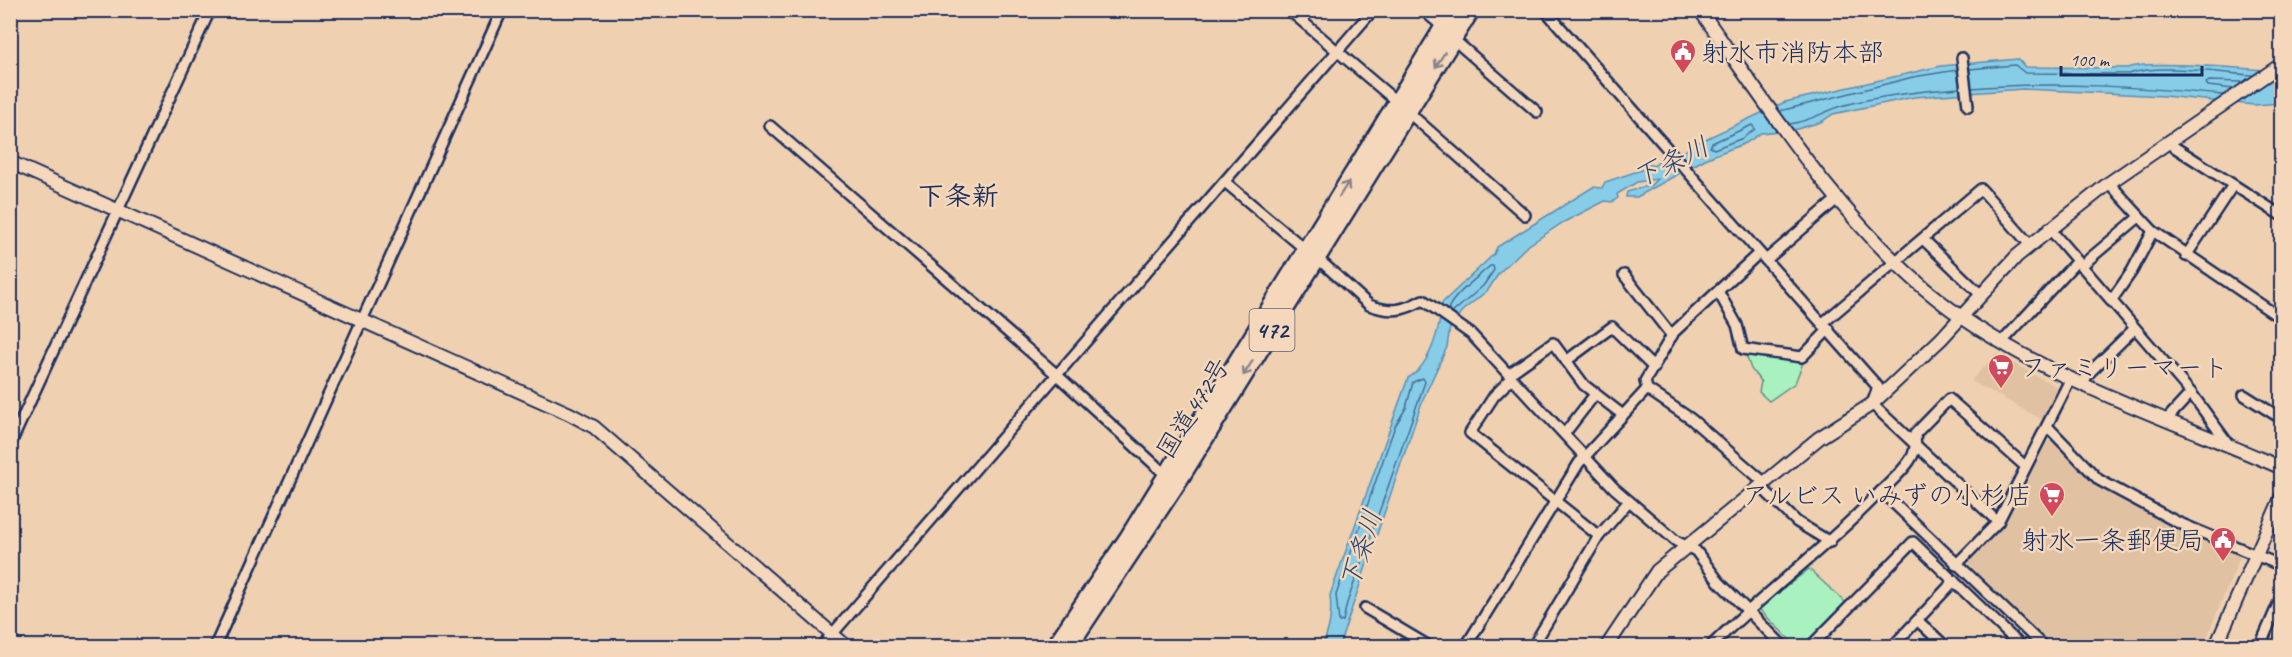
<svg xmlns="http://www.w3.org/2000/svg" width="2292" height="657" viewBox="0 0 2292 657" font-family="Caveat,'Klee One',sans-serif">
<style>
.built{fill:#e0c2a3}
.green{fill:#a9f1be;stroke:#62908e;stroke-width:1.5}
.water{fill:#87cde8;stroke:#5c8eb1;stroke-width:1.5}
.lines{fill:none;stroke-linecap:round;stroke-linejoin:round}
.shore{stroke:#466e95;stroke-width:1.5}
.stream{stroke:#5c8eb1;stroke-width:3}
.street-casing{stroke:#1b2f5e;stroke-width:14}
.secondary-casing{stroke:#1b2f5e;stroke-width:16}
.highway-casing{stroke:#1b2f5e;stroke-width:21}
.street{stroke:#f5d8bb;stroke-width:9}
.secondary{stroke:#f5d8bb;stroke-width:12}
.highway{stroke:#f5d8bb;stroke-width:16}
.oneway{stroke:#88848c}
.labels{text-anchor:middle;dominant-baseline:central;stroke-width:5;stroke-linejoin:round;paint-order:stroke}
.shield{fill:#f5d8bb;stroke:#5c627a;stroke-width:1.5}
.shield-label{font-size:24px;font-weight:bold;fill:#1b2f5e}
.poi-label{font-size:26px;fill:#1b2f5e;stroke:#f5d8bb;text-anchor:start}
.street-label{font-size:26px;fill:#1b2f5e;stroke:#f5d8bb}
.water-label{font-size:27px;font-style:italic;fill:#2b4773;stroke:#f5d8bb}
.neighbourhood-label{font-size:27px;font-weight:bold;fill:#1b2f5e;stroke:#f5d8bb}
</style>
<rect width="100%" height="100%" fill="#efd0b1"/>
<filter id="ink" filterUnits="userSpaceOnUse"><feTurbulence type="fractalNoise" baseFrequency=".0167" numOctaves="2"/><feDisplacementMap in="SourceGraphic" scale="12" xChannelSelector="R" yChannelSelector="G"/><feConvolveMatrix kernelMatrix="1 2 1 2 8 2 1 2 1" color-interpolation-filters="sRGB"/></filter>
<g filter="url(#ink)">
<g class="built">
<path d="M1996 354 2059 388 2043 420 1971 381Z"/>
<path d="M2052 440 2096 484 2174 527 2241 555 2203 646H2054L1969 569V560L2005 521 2044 443Z"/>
</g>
<g class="green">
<path d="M1745 352 1804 360 1795 383 1769 401 1759 392 1761 382 1751 369Z"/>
<path d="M1809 569 1846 603 1806 646H1796L1758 608Z"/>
</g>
<path class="water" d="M2018 59 2025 67 2128 68C2144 59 2256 70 2281 71V103L2254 105 2164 96 2023 89 1914 97 1833 114 1821 122 1797 129 1761 133 1746 143 1707 158 1637 197H1626L1627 192 1651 185 1657 179 1637 182 1617 194 1618 198 1612 202 1605 201 1562 223 1526 247 1499 273 1488 290 1462 311 1450 327 1447 347 1423 399 1339 646H1322C1330 629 1332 615 1330 595L1408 378C1431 365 1440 328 1442 303L1494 254 1497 247 1593 187 1602 188 1605 182 1641 170 1648 164 1653 166 1671 154 1681 155 1690 146 1785 102 1941 66Z"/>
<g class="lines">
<g class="shore">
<path d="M1969 69 2015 65 2025 73 2128 74C2161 63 2216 73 2252 75"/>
<path d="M1972 88C2056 81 2139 87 2223 95"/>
<path d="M2233 89 2208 86 2206 83 2209 81 2242 82"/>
<path d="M1780 111 1913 77 1957 70"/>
<path d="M1789 124C1810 122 1826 110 1845 105 1883 95 1921 91 1960 88"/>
<path d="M1752 125 1755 129 1743 138 1714 149 1710 147 1712 143Z"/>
<path d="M1448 310C1451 297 1479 276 1490 266H1493L1494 270 1483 286 1452 313"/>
<path d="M1423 378 1425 382 1347 603 1343 621 1339 622 1336 595 1395 426 1406 408 1413 382Z"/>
</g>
<path class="stream" d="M2006 13 2007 10"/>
<defs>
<g id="street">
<path d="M1289 10 1397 102"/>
<path d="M1423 10 1443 27"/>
<path d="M1545 10 1878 387 1872 404 1998 522"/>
<path d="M1453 39 1537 112"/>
<path d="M1962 58 1968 106"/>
<path d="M1408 112 1525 215"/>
<path d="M770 126 1056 374 1165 474"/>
<path d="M2168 143 2282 216"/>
<path d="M1225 182 1306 250"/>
<path d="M2109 183 2153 231 2282 319"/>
<path d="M2049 228 2191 393 2229 445"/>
<path d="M1923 239 1980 294"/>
<path d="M1759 253 1674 332 1645 381 1647 389 1691 419 1765 483"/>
<path d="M2186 256 2233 185"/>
<path d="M1316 257 1369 305C1391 313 1403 311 1423 300L1471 334 1614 488 1676 541 1696 551 1719 582 1783 646"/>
<path d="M1766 260 1836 200"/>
<path d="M2081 266 2139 217"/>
<path d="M1624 275 1672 336"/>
<path d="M1719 293 1737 325 1743 349 1802 357 1829 329"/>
<path d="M2111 301 2132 271 2153 231"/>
<path d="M1823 323 1981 189 2030 245"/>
<path d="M2002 342 2077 261"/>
<path d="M1566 361 1612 327 1654 368"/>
<path d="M1509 374 1553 343 1584 385 1623 415"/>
<path d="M1512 378 1494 396 1470 433 1599 536"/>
<path d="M2083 383 2088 374 2134 329"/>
<path d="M2244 395 2282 419"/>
<path d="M2167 419 2191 393"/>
<path d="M2047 426 2099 480 2177 522 2282 566"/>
<path d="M1565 433 1596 393"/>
<path d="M10 445 210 10"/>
<path d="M1761 487 1797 522 1830 542"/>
<path d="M1881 491 2043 646"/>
<path d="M1956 565 1998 522 2071 378"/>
<path d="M1365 608 1429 646"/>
<path d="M1918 621 1945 646"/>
<path d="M215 646 502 10"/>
<path d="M822 646 1373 10"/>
<path d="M1466 646 1579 463 1647 389"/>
<path d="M1533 646 1599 536 1629 501"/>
<path d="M1711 646C1762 595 1821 552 1872 500 1884 488 1900 475 1910 460 1916 452 1916 443 1915 434L1949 399 2025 466"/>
<path d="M1811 646 1913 542 2021 646"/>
<path d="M1893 646 1954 581"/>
<path d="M2260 646 2282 595"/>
</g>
<g id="secondary">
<path d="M1700 10C1770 109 1833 210 1925 289 2027 375 2162 415 2282 468"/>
<path d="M10 162 570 414 594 427 846 646"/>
<path d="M1607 646 1657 571 1819 438 1872 404 1941 339 2017 256 2109 183 2282 64"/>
<path d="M2216 646 2282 496"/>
</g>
<g id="highway">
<path d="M1055 646 1128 538 1454 10"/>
<path d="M1069 646 1177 483 1471 10"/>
</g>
</defs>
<use href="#street" class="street-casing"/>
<use href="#secondary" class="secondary-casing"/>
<use href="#highway" class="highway-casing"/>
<use href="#street" class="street"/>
<use href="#secondary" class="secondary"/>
<use href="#highway" class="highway"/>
</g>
<defs><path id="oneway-shaft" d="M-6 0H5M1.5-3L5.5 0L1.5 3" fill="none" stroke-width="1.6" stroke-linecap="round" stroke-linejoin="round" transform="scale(1.5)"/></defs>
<g class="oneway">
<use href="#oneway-shaft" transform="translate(1440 60) rotate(122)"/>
<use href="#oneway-shaft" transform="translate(1344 189) rotate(-58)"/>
<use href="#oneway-shaft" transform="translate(1248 368) rotate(122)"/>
</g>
</g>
<defs>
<symbol id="civic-pin" viewBox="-11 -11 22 30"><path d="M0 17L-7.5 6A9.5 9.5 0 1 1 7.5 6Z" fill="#d1495b" stroke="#f5d8bb"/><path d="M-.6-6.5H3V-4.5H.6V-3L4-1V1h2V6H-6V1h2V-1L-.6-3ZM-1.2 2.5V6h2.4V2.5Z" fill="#fff"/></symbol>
<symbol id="supermarket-pin" viewBox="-11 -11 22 30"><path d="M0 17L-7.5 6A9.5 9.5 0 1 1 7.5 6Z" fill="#d1495b" stroke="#f5d8bb"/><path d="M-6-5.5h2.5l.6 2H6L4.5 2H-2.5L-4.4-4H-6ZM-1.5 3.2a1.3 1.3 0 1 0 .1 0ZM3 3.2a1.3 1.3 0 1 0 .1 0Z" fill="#fff"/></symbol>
</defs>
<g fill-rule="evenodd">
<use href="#civic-pin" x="1668" y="37" width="30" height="40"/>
<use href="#supermarket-pin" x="1986" y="352" width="30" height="40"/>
<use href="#supermarket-pin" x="2037" y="480" width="30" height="40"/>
<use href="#civic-pin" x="2208" y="525" width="30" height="40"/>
</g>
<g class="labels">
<rect class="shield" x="1249.5" y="309" width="45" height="42" rx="4.5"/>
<g class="shield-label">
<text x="1272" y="330">472</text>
</g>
<g class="poi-label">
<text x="1702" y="52">射水市消防本部</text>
<text x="2020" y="367">ファミリーマート</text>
<text x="2032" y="495" text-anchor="end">アルビス いみずの小杉店</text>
<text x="2204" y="540" text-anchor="end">射水一条郵便局</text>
</g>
<g class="street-label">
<text transform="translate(1193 408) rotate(-58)">国道472号</text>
</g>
<g class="water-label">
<text transform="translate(1671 162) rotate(-26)">下条川</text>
<text transform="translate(1361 549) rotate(-72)">下条川</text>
</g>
<g class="neighbourhood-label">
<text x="958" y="196">下条新</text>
</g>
</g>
<rect width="2292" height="657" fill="none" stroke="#f5d8bb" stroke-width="36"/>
<rect x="18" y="18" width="2256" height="621" fill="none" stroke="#1b2f5e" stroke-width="2" filter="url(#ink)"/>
<path d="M2061 66v9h141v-9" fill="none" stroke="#1b2f5e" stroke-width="3"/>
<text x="2070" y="66" font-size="18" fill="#1b2f5e" stroke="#f5d8bb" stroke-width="4.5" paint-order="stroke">100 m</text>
</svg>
